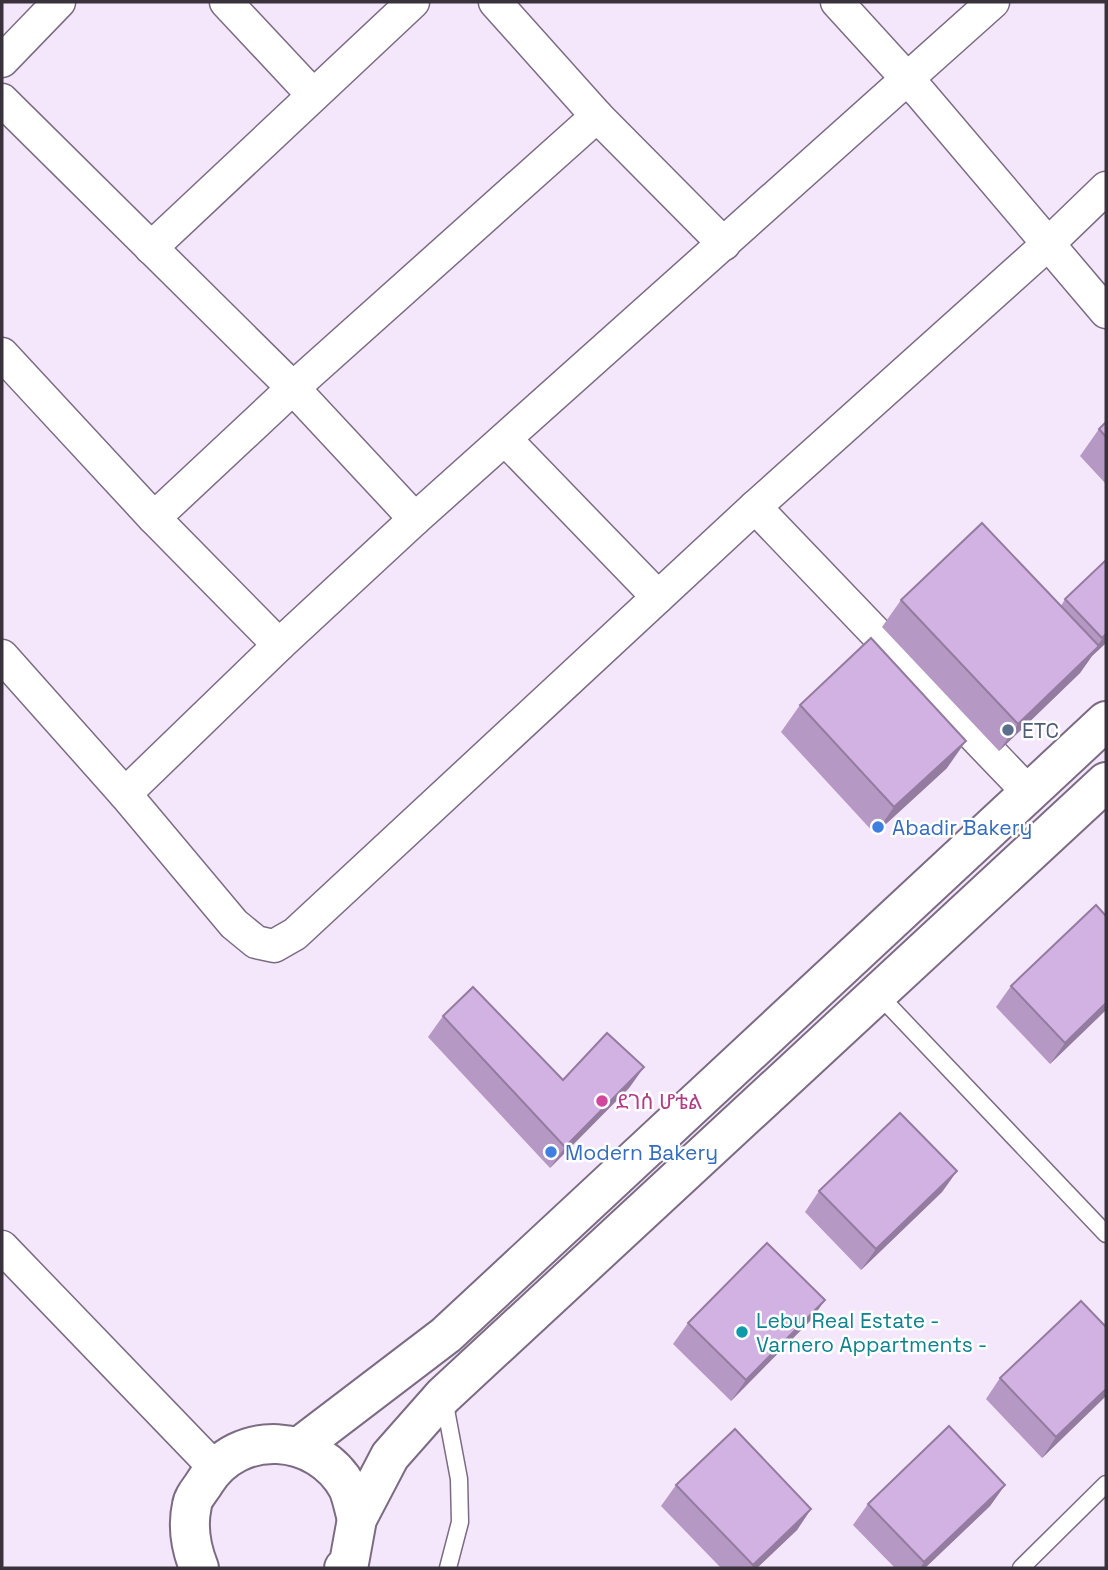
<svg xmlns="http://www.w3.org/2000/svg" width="1108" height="1570" viewBox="0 0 1108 1570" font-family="'Space Grotesk','Noto Sans Ethiopic',sans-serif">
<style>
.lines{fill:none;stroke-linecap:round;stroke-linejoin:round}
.service-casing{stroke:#7b6c83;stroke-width:19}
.minor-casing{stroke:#7b6c83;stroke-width:35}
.primary-casing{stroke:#7b6c83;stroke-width:42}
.service{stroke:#fff;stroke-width:16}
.minor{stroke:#fff;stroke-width:32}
.primary{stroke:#fff;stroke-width:38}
.wall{fill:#b598c3}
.shaded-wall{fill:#937c9f}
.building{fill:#d2b1e3;stroke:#937c9f;stroke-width:2}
.service-dot{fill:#5c6f8a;stroke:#fff;stroke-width:2.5}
.shop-dot{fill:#3f7fe0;stroke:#fff;stroke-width:2.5}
.hotel-dot{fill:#d1479c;stroke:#fff;stroke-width:2.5}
.culture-dot{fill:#0f9aa8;stroke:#fff;stroke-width:2.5}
.labels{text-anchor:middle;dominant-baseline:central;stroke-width:5;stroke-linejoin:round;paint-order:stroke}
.service-label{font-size:21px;fill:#4e5e75;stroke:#fff;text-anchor:start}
.shop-label{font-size:21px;fill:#366cbe;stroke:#fff;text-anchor:start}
.hotel-label{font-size:21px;fill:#b23c85;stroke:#fff;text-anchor:start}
.culture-label{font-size:21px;fill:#0d838f;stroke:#fff;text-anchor:start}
</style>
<rect width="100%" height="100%" fill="#f4e6fb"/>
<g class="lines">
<defs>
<g id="service">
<path d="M877 993 1106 1234"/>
<path d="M444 1399 459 1479 460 1522 448 1568"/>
<path d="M1021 1568 1106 1484"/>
</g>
<g id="minor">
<path d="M226 2 313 95"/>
<path d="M495 2 597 116 724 244"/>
<path d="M837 2 921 94 1106 312"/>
<path d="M2 61 59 2"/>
<path d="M2 100 293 388 415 519"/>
<path d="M151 248 413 2"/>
<path d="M2 354 154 518 279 645"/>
<path d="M506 440 658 597"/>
<path d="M755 507 1030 794"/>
<path d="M154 518 293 388 597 116"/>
<path d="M2 656 125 794 234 924 256 942 274 946 295 934 755 507 1048 244 1106 188"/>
<path d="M125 794 279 645 415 519 993 2"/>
<path d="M2 1247 214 1467"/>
</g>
<g id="primary">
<path d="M299 1447 446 1335 1106 721"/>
<path d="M199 1568C191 1548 187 1527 192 1505 193 1497 201 1489 205 1482 238 1428 318 1433 348 1488 352 1497 354 1509 357 1519"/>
<path d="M344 1568 349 1563 357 1519 390 1456 443 1396 1106 782"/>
</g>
</defs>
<use href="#service" class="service-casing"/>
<use href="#minor" class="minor-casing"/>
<use href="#primary" class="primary-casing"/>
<use href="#service" class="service"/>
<use href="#minor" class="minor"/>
<use href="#primary" class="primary"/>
</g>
<g class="wall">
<path d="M1106 422V484L1080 456 1099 429Z"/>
<path d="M1065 599 1106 643 1092 656 1080 673 999 751 882 627 901 600 1061 606Z"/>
<path d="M800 705 947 768 875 834 781 732Z"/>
<path d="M1011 986 1106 1010 1050 1064 996 1007Z"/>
<path d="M443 1016 563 1080 644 1067 629 1088 550 1168 428 1037Z"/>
<path d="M957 1171 942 1192 861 1270 805 1212 819 1191Z"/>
<path d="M825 1300 810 1321 731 1401 673 1344 688 1323Z"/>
<path d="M1000 1378 1106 1396 1042 1458 986 1399Z"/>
<path d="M676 1485 811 1509 797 1530 757 1568H721L661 1506Z"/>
<path d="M1005 1485 990 1506 925 1568H895L853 1525 868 1504Z"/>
</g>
<g class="shaded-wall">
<path d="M1106 634V643L1092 656 1080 673 999 751 1018 724 1091 654Z"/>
<path d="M966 741 947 768 875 834 894 807Z"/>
<path d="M1106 1003V1010L1050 1064 1065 1043Z"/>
<path d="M644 1067 629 1088 550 1168 565 1147Z"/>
<path d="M957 1171 942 1192 861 1270 876 1249Z"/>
<path d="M825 1300 810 1321 731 1401 746 1380Z"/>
<path d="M1106 1389V1396L1042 1458 1056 1437Z"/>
<path d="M1005 1485 990 1506 925 1568H920L924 1562Z"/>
<path d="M811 1509 797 1530 757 1568H751Z"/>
</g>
<g class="building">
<path d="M1106 422V437L1099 429Z"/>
<path d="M982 523 1099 646 1018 724 901 600Z"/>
<path d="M1106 560V634L1102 638 1065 599Z"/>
<path d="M871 638 966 741 894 807 800 705Z"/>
<path d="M1096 905 1106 916V1003L1065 1043 1011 986Z"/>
<path d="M473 987 563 1080 607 1033 644 1067 565 1147 443 1016Z"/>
<path d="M900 1113 957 1171 876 1249 819 1191Z"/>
<path d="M767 1243 825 1300 746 1380 688 1323Z"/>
<path d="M1081 1301 1106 1327V1389L1056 1437 1000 1378Z"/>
<path d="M949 1426 1005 1485 924 1562 868 1504Z"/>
<path d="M735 1429 811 1509 753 1565 676 1485Z"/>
</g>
<circle class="service-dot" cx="1008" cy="730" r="7"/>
<g class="shop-dot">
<circle cx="878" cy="827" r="7"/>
<circle cx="551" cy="1152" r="7"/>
</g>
<circle class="hotel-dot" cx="602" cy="1101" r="7"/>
<circle class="culture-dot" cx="742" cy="1332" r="7"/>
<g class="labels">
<g class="service-label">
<text x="1022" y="730">ETC</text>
</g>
<g class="shop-label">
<text x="892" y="827">Abadir Bakery</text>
<text x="565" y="1152">Modern Bakery</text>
</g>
<g class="hotel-label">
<text x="616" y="1101">ደገሰ ሆቴል</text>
</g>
<g class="culture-label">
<text x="756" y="1320">Lebu Real Estate -<tspan x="756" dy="24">Varnero Appartments -</tspan></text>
</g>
</g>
<rect width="1108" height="1570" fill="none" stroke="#39323d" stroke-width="7"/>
</svg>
